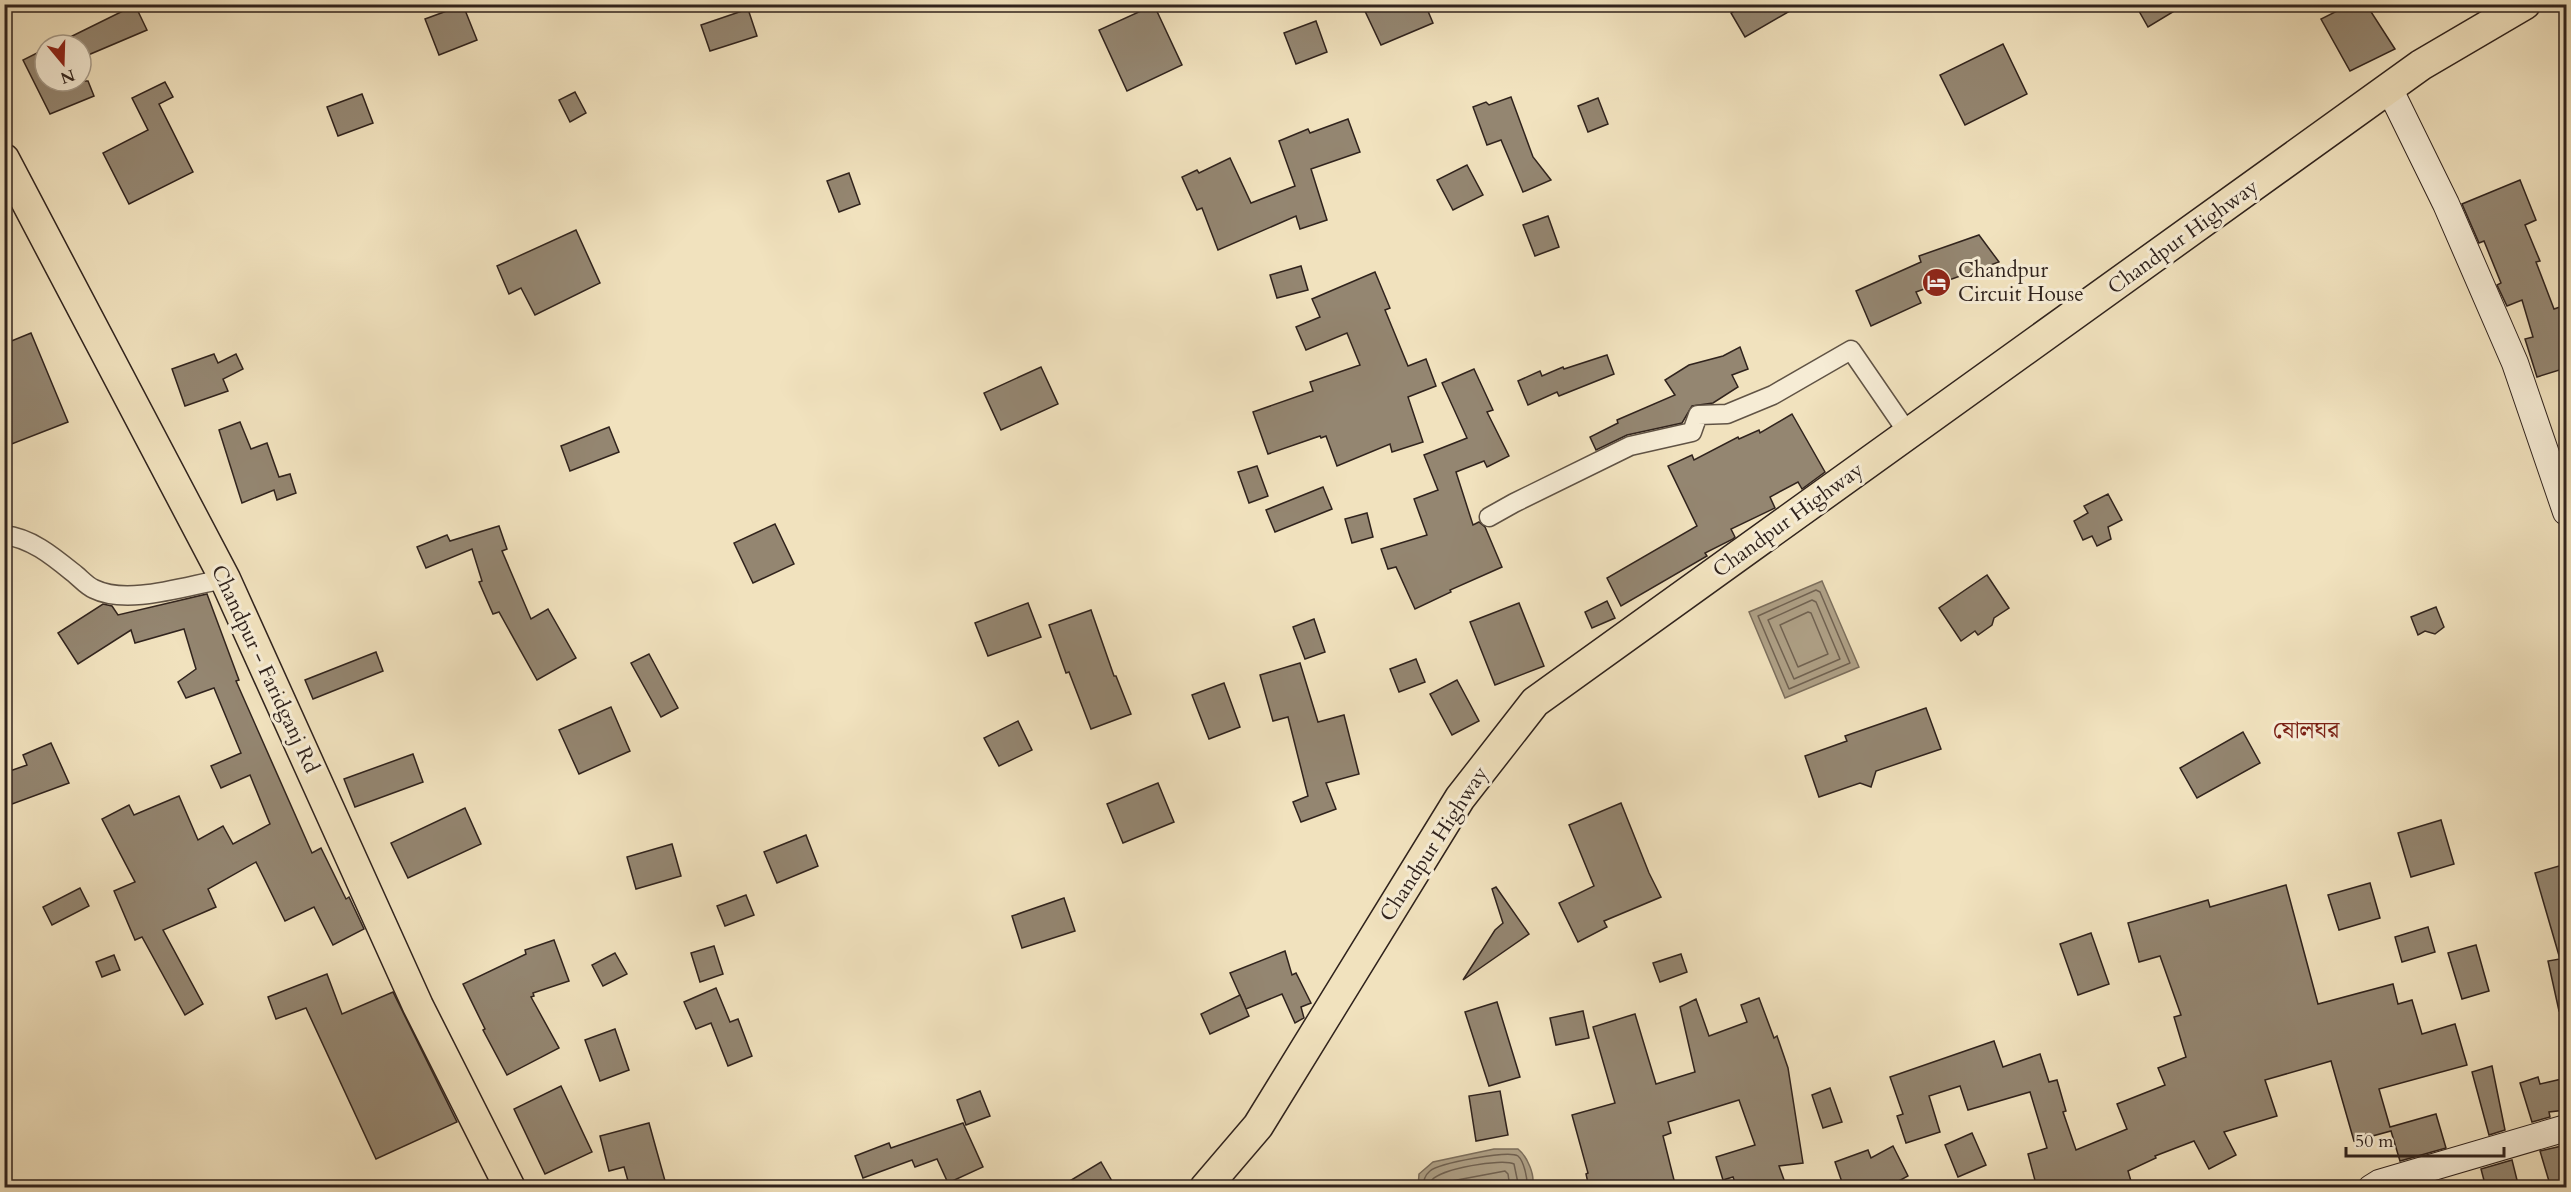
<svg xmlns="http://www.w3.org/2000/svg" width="2571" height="1192" viewBox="0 0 2571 1192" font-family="Cardo,'Noto Serif Bengali',serif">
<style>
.water{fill:#afa187;stroke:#7c6f5d;stroke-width:1.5}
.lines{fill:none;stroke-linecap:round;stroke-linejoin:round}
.shore{stroke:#706252;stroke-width:1.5}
.building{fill:#948671;stroke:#30231d;stroke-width:1.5}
.street-casing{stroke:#605345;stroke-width:21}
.secondary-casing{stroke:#30231d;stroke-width:28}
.primary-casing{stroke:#30231d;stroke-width:33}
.street{stroke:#f6ecd5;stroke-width:18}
.secondary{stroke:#f6ecd5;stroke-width:26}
.primary{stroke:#f1e2be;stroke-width:30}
.labels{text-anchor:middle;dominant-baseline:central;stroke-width:6;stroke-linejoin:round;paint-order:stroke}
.street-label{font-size:21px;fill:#30231d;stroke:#f6ecd5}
.poi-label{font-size:21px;fill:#30231d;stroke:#f6ecd5;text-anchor:start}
.quarter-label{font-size:24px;fill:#7a1f14;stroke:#f6ecd5}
</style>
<rect width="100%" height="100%" fill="#f1e2be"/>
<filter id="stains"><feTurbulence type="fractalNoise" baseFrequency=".00333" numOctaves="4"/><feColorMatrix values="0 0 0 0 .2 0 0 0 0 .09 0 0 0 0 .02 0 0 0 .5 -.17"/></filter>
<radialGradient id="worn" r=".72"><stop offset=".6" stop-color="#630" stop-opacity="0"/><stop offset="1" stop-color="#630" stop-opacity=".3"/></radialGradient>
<g class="water">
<path d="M1822 581 1859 667 1785 698 1749 612Z"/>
<path d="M1494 1149H1518C1527 1156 1536 1176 1532 1187H1418L1419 1174 1433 1162Z"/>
</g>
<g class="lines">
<g class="shore">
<path d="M1816 590 1820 592 1850 663 1789 689 1758 616Z"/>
<path d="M1812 600 1816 602 1840 659 1794 679 1768 620Z"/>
<path d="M1808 612 1811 613 1828 654 1798 667 1780 625Z"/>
<path d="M1423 1188C1423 1181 1425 1175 1430 1171 1439 1163 1509 1150 1518 1156 1524 1161 1528 1180 1527 1188"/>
<path d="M1431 1188 1432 1180C1440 1169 1502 1158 1514 1164L1519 1188"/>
<path d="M1440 1188 1441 1183 1505 1171 1508 1174 1510 1188"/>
</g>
</g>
<g class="building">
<path d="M1373 4H1425L1433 23 1381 45 1364 9Z"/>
<path d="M1746 4H1802L1745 37 1731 13Z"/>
<path d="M2135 4H2186L2148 27Z"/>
<path d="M2351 4H2366L2395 49 2350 71 2321 19Z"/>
<path d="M135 5 147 30 81 58V45H54Z"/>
<path d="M463 5 477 40 439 55 425 19Z"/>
<path d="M1154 5 1182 65 1127 91 1099 30Z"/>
<path d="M748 9 757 36 710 51 701 25Z"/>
<path d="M1316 21 1327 52 1296 64 1284 33Z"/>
<path d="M2003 44 2027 94 1965 125 1940 75Z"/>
<path d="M45 49V81H88L94 96 50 114 23 60Z"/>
<path d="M165 82 173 97 159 104 193 172 129 204 103 153 148 130 132 98Z"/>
<path d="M575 92 586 113 570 122 559 100Z"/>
<path d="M362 94 373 123 338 136 327 107Z"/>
<path d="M1511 97 1533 157 1551 180 1523 192 1501 140 1487 145 1473 107 1486 102 1489 105Z"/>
<path d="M1598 98 1608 124 1588 132 1578 106Z"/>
<path d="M1348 119 1360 152 1311 169 1327 220 1300 229 1296 216 1218 250 1202 208 1197 210 1182 177 1197 170 1199 173 1230 158 1251 203 1295 186 1279 141 1308 129 1310 133Z"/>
<path d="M1467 165 1483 195 1453 210 1437 180Z"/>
<path d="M849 173 860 204 839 212 827 181Z"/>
<path d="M2520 180 2536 220 2525 225 2540 261 2536 262 2554 309 2563 306 2566 316V368L2537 377 2525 339 2533 337 2522 300 2507 306 2497 285 2501 283 2484 241 2479 243 2462 204Z"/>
<path d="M1548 216 1559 247 1535 256 1523 225Z"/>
<path d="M576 230 600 283 535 315 521 288 509 294 497 266Z"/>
<path d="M1979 235 1999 262 1916 292 1921 303 1871 326 1856 291 1921 262 1919 256Z"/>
<path d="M1301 266 1308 290 1277 298 1270 275Z"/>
<path d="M1375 272 1390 308 1385 310 1408 366 1426 359 1436 386 1408 397 1423 442 1392 452 1390 444 1337 466 1326 436 1321 438 1320 436 1268 454 1253 412 1313 391 1310 382 1360 365 1347 333 1306 350 1296 327 1320 317 1312 299Z"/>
<path d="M31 333 68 422 4 447V344Z"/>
<path d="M1740 347 1748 369 1732 375 1738 387 1713 403 1692 406 1682 423 1627 435 1596 450 1590 437 1618 423 1617 420 1675 395 1665 380 1689 365 1723 356Z"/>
<path d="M214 354 218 363 236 354 243 369 223 379 228 391 185 406 172 369Z"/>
<path d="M1607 355 1614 374 1559 396 1557 392 1528 405 1518 381 1540 371 1542 376 1563 367 1564 369Z"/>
<path d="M1041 367 1058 404 1001 430 984 393Z"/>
<path d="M1474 369 1493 410 1487 412 1509 456 1487 467 1484 461 1456 472 1473 525 1479 522 1485 527 1502 567 1450 590 1451 592 1415 609 1396 567 1388 569 1381 549 1427 535 1414 499 1438 490 1424 455 1467 438 1442 383Z"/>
<path d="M1792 414 1825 472 1802 489 1798 482 1770 497 1775 508 1731 529 1735 537 1733 539 1705 553 1707 556 1621 606 1607 578 1697 526 1668 466 1692 455 1694 460 1738 437 1739 439 1759 430 1760 433Z"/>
<path d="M240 422 251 449 267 443 279 477 290 474 296 493 277 500 274 490 242 503 219 430Z"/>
<path d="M609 427 619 452 570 471 561 446Z"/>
<path d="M1257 466 1268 496 1249 503 1238 472Z"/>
<path d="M1323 487 1332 509 1275 532 1266 510Z"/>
<path d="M2108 494 2122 520 2108 527 2111 539 2097 546 2092 536 2083 540 2074 521 2088 513 2084 506Z"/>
<path d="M1367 513 1373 537 1352 543 1345 519Z"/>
<path d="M775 524 794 564 753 583 734 543Z"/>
<path d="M499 526 507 549 502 551 531 619 548 609 576 658 537 680 499 612 493 614 479 582 482 581 472 549 426 568 417 547 447 535 450 541Z"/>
<path d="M1987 575 2009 608 1994 618 1992 625 1978 635 1975 631 1961 641 1939 608Z"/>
<path d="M207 594 239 680 236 681 312 853 321 848 346 899 349 897 364 929 333 945 314 907 285 921 256 862 208 889 216 907 163 930 203 1004 185 1015 142 937 135 940 114 891 135 882 102 819 129 805 134 815 179 796 198 840 223 826 233 844 270 824 250 775 221 788 211 766 241 753 214 688 186 698 178 682 196 669 184 629 135 643 131 630 78 664 58 633 103 604 112 606 118 615Z"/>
<path d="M1607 601 1615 618 1592 628 1585 612Z"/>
<path d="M1028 603 1041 637 988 656 975 623Z"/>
<path d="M1519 603 1544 666 1495 685 1470 622Z"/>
<path d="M2436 607 2444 627 2435 634 2425 631 2418 635 2411 617Z"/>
<path d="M1091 610 1114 676H1116L1131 714 1091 729 1069 672 1066 673 1049 625Z"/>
<path d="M1314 619 1325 652 1305 659 1293 627Z"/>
<path d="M376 652 383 671 313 699 305 680Z"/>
<path d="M649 654 678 708 661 717 631 663Z"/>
<path d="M1416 659 1425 682 1399 692 1390 669Z"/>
<path d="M1300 663 1318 722 1344 715 1359 774 1326 783 1336 809 1301 822 1293 802 1308 796 1288 717 1273 721 1260 675Z"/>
<path d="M1457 680 1479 721 1452 735 1430 694Z"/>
<path d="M1224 683 1240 727 1209 739 1192 695Z"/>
<path d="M611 707 630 751 579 774 559 730Z"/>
<path d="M1926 708 1941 749 1876 771 1871 787 1860 783 1819 797 1805 756 1847 741 1845 736Z"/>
<path d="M1018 721 1032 750 999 766 984 738Z"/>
<path d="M2243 732 2260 763 2197 798 2180 768Z"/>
<path d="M51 743 69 783 4 807V773L27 765 23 755Z"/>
<path d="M413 754 423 782 355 807 344 779Z"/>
<path d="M1158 783 1174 822 1123 843 1107 804Z"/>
<path d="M1621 803 1649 873 1661 897 1604 921 1607 927 1578 942 1559 903 1594 886 1569 825Z"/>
<path d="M465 808 481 844 408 878 391 843Z"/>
<path d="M2441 820 2454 864 2411 877 2398 833Z"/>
<path d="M806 835 818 866 777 883 764 852Z"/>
<path d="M672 844 681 876 636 889 627 857Z"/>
<path d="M2566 864V1011H2559L2548 961 2560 959 2535 873Z"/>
<path d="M2370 883 2380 918 2339 930 2328 895Z"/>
<path d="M2286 885 2318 1004 2393 984 2398 1004 2412 1000 2422 1034 2455 1024 2467 1065 2379 1089 2390 1127 2436 1114 2446 1148 2400 1161 2391 1131 2354 1141 2331 1061 2265 1080 2277 1116 2224 1132 2236 1155 2209 1169 2194 1141 2155 1156 2156 1158 2128 1171 2133 1188H2037L2028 1154 2047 1148 2030 1092 1968 1110 1960 1086 1929 1096 1940 1132 1906 1143 1897 1116 1903 1114 1890 1077 1994 1041 2003 1067 2040 1054 2049 1082 2057 1080 2066 1111 2063 1112 2076 1150 2127 1129 2117 1104 2165 1085 2158 1068 2186 1057 2174 1017 2181 1015 2160 956 2139 962 2128 923 2208 900 2210 907Z"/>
<path d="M1496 887 1529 934 1463 980 1495 930 1503 923 1492 889Z"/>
<path d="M80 888 89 906 52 925 43 907Z"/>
<path d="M746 895 754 915 725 926 717 906Z"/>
<path d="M1064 898 1075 931 1022 948 1012 916Z"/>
<path d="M2428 927 2435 952 2402 962 2395 937Z"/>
<path d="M2091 933 2109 984 2078 995 2060 944Z"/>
<path d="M554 940 569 981 533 993 534 996 531 997 559 1048 507 1075 483 1030 485 1029 463 984 526 954 525 950Z"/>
<path d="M2476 945 2489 991 2462 999 2448 953Z"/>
<path d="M714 946 723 974 700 982 691 953Z"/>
<path d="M1285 951 1292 975 1296 973 1311 1003 1301 1007 1304 1018 1295 1023 1282 994 1246 1009 1230 973Z"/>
<path d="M615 953 627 974 603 986 592 965Z"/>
<path d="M1681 954 1687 972 1660 982 1653 963Z"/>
<path d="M114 955 120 970 102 977 96 962Z"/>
<path d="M327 974 342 1014 393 992 457 1122 376 1159 306 1008 276 1019 268 997Z"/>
<path d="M716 988 730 1022 738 1019 752 1056 728 1066 711 1023 696 1029 684 1002Z"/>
<path d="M1240 995 1249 1016 1210 1034 1201 1014Z"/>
<path d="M1759 998 1774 1038 1777 1036 1788 1068 1803 1163 1779 1166 1787 1188H1737L1733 1177 1723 1180 1716 1157 1755 1145 1739 1100 1668 1122 1671 1133 1663 1136 1675 1184 1661 1188H1589L1586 1174 1588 1173 1572 1115 1615 1103 1593 1027 1635 1014 1656 1084 1695 1072 1680 1007 1696 999 1709 1036 1747 1022 1741 1005Z"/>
<path d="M1497 1002 1520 1077 1489 1086 1465 1012Z"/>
<path d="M1583 1011 1589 1038 1556 1045 1550 1018Z"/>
<path d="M615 1029 629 1070 600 1081 585 1040Z"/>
<path d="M2492 1066 2505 1130 2489 1135 2472 1072Z"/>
<path d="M2538 1077 2540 1084 2566 1078V1110L2549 1112 2550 1117 2532 1122 2520 1083Z"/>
<path d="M561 1086 592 1152 545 1174 514 1109Z"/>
<path d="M1830 1088 1842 1122 1823 1128 1812 1095Z"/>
<path d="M980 1091 990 1116 966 1125 957 1100Z"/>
<path d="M1500 1091 1508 1135 1476 1141 1469 1096Z"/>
<path d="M649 1123 667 1188H630L624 1167 609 1171 600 1136Z"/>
<path d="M963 1123 983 1167 948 1183 937 1159 915 1167 912 1160 863 1178 855 1156 889 1143 891 1148Z"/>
<path d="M1972 1133 1986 1165 1958 1177 1945 1145Z"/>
<path d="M2566 1145V1188H2551L2540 1151Z"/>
<path d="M1893 1146 1908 1176 1886 1188H1844L1835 1162 1868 1150 1871 1158Z"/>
<path d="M2512 1160 2518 1184 2503 1188H2486L2481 1169Z"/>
<path d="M1101 1162 1116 1188H1058Z"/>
</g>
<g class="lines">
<defs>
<g id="street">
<path d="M1489 517 1514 503 1630 446 1692 432 1698 415 1727 414 1773 395 1851 350 1908 433"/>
<path d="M4 535C32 538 55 558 76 575 81 579 87 586 94 589 128 606 188 585 225 579"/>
</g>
<g id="secondary">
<path d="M2389 88 2446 204 2515 363 2566 512"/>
<path d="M2371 1188 2379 1183 2566 1128"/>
</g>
<g id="primary">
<path d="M4 159 225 579 418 1006 510 1188"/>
<path d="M1205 1188 1258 1126 1460 798 1535 702 2421 65 2525 4"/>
</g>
</defs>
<use href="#street" class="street-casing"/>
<use href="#secondary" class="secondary-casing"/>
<use href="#primary" class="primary-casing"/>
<use href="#street" class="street"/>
<use href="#secondary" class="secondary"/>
<use href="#primary" class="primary"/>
</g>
<defs>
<symbol id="hotel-disc" viewBox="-11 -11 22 22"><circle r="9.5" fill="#8f2418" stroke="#f6ecd5"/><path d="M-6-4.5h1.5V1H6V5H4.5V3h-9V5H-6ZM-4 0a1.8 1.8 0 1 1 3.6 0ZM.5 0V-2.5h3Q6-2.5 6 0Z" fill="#fff"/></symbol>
</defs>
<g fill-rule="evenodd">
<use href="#hotel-disc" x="1920" y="266" width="33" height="33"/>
</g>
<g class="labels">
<g class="street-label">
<text transform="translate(2183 237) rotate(-36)">Chandpur Highway</text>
<text transform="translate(1788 520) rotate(-36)">Chandpur Highway</text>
<text transform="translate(265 669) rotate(65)">Chandpur - Faridganj Rd</text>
<text transform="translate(1434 844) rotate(-57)">Chandpur Highway</text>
</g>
<g class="poi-label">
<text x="1958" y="270">Chandpur<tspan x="1958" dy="24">Circuit House</tspan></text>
</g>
<g class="quarter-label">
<text x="2306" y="730">ষোলঘর</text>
</g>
</g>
<rect width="2571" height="1192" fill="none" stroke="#f1e2be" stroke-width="24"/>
<rect x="6" y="6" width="2559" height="1180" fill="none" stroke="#30231d" stroke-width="3"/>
<rect x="12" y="12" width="2547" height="1168" fill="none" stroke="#30231d" stroke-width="1.5"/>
<g transform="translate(63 63) rotate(161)"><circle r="28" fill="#f6ecd5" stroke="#a79c8b" stroke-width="1.5"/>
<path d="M0-4.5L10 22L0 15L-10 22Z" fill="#8f2418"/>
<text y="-9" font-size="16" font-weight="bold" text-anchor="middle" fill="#30231d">N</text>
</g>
<path d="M2346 1147v9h158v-9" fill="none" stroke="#30231d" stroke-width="3"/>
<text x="2355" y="1147" font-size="18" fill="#30231d" stroke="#f6ecd5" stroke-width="4.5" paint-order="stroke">50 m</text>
<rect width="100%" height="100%" filter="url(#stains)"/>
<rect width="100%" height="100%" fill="url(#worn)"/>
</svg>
